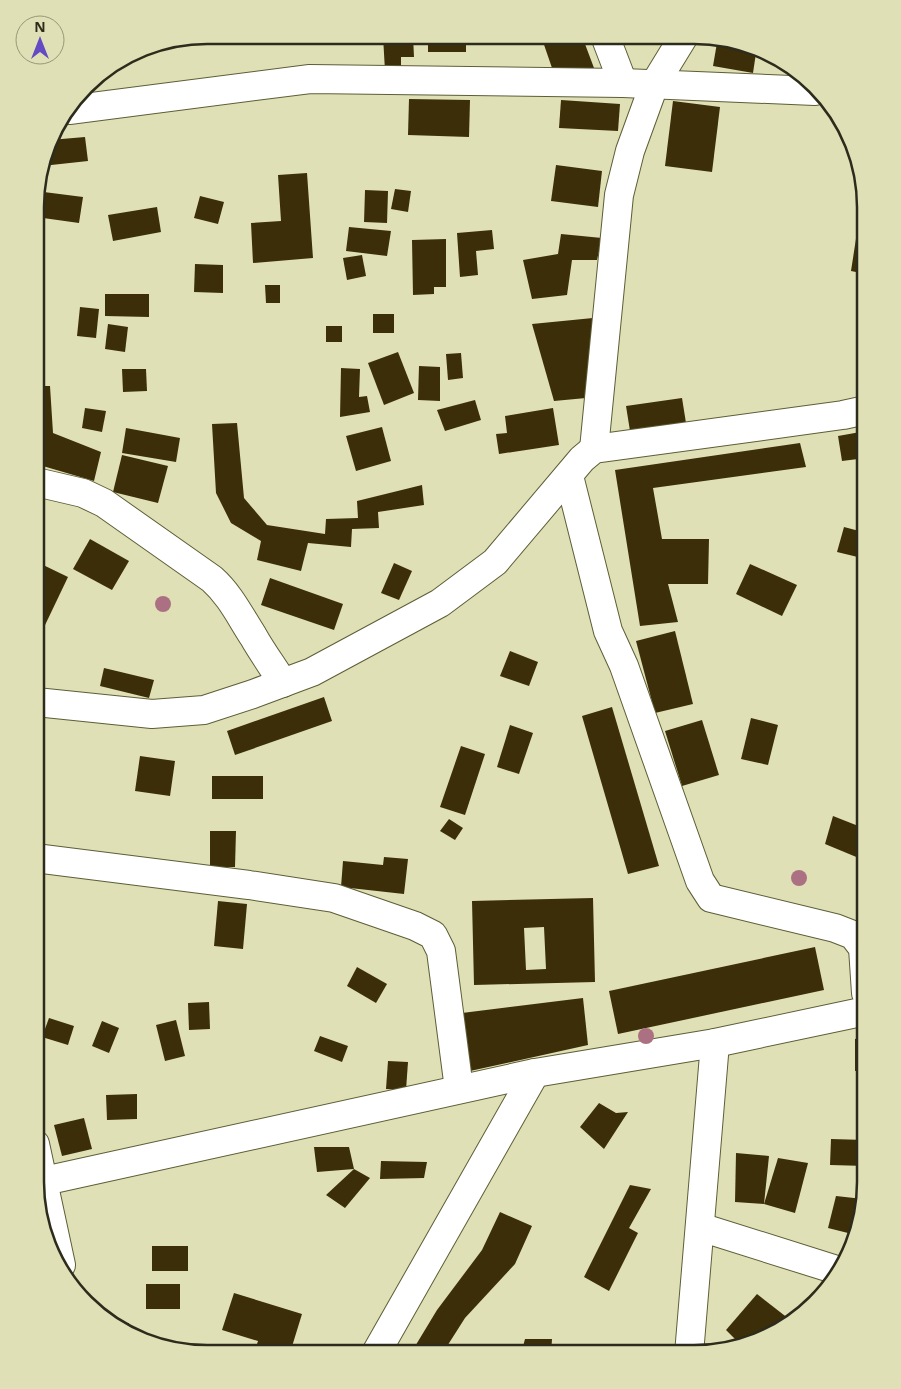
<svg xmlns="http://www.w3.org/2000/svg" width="901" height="1389" viewBox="0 0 901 1389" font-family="'Open Sans',sans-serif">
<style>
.building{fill:#3c2e08;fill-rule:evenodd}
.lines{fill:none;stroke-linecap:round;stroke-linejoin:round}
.minor-casing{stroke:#5d5d37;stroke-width:30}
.minor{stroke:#fff;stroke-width:28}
.tree{fill:#ab7183}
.rim{fill:none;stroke:#2d2c1c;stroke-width:2.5}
</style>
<rect width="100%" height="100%" fill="#e0e0b6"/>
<g class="building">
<path d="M383 36H413L414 57H401V70L385 71Z"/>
<rect x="428" y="36" width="38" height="16"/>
<path d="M541 36H582L594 68H552Z"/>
<path d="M718 37 756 53 753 73 713 66Z"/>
<path d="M409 99 470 100 469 137 408 135Z"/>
<path d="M561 100 620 104 618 131 559 128Z"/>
<path d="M673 101 720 107 712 172 665 166Z"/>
<path d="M85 137 88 161 42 166 50 140Z"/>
<path d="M556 165 602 171 598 207 551 201Z"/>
<path d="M307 173 313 258 253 263 251 223 281 221 278 175Z"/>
<path d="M395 189 411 191 408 212 391 209Z"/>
<path d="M365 190 388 191 387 223 364 222Z"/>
<path d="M36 191 83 197 79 223 36 217Z"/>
<path d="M200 196 224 202 218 224 194 218Z"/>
<path d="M862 200 865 201 866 206V274L851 271Z"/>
<path d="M157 207 161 232 113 241 108 215Z"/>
<path d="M349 227 391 231 387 256 346 251Z"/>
<path d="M492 230 494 249 476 251 478 275 460 277 457 233Z"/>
<path d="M561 234 602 238 597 260H572L567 295 532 299 523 260 558 254Z"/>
<path d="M446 239V287H434V294L413 295 412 240Z"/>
<path d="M362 255 366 276 347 280 343 258Z"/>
<path d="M195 264 223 265V293L194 292Z"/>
<path d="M265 285H280V303H266Z"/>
<path d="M105 294H149V317L105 316Z"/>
<path d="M80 307 99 309 96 338 77 336Z"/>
<rect x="373" y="314" width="21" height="19"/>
<path d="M593 318 586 398 554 401 532 324Z"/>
<path d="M108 324 128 327 125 352 105 349Z"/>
<rect x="326" y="326" width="16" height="16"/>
<path d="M398 352 414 393 384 405 368 363Z"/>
<path d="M461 353 463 378 448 380 446 354Z"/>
<path d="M419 366 440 367V401L418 400Z"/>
<path d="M341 368 360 369 359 397 367 396 370 412 340 417Z"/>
<path d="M122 369H146L147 391 123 392Z"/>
<path d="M36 386H50L53 433 101 452 94 481 36 464Z"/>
<path d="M682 398 686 423 630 431 626 406Z"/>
<path d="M475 400 481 420 445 431 437 410Z"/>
<path d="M85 408 106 411 102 432 82 428Z"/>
<path d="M553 408 559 445 499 454 496 434 507 433 505 416Z"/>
<path d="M237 423 244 498 267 525 325 534 326 519 358 518 357 501 422 485 424 505 378 512 379 528 352 529 351 547 308 543 301 571 257 560 261 541 231 523 216 493 212 424Z"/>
<path d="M382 427 391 461 356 471 346 436Z"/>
<path d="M126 428 180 438 176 462 122 453Z"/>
<path d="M866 431V458L842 461 838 436Z"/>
<path d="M800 443 806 467 653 488 662 539H709L708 584H668L678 622 640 626 615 470Z"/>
<path d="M122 455 168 466 158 503 113 492Z"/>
<path d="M865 525 866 559 837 552 844 527 863 532Z"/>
<path d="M90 539 129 561 112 590 73 569Z"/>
<path d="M39 563 68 577 36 644V569Z"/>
<path d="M394 563 412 571 399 600 381 593Z"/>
<path d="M750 564 797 585 782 616 736 594Z"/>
<path d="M270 578 343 604 334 630 261 605Z"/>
<path d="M675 631 693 704 655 713 636 641Z"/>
<path d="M510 651 538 662 529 686 500 676Z"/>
<path d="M104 668 154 680 149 698 100 686Z"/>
<path d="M324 697 332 721 235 755 227 731Z"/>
<path d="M612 707 659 866 628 874 582 716Z"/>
<path d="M751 718 778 725 768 765 741 759Z"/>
<path d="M702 720 719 775 682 786 665 731Z"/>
<path d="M510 725 533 733 519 774 497 767Z"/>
<path d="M461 746 485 754 465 815 440 807Z"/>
<path d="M140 756 175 761 170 796 135 791Z"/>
<rect x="212" y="776" width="51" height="23"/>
<path d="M833 816 866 829V861L825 844Z"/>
<path d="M449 819 463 828 455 840 440 831Z"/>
<path d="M210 831H236L235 867H210Z"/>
<path d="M384 857 408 859 404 894 341 887 343 861 383 865Z"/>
<path d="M593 898 595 982 474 985 472 901ZM544 927 546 969 526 970 524 928Z"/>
<path d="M218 901 247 904 243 949 214 946Z"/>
<path d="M815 947 824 990 618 1034 609 991Z"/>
<path d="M357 967 387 984 376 1003 347 986Z"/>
<path d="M583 998 588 1045 470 1071 462 1013Z"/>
<path d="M209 1002 210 1029 189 1030 188 1003Z"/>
<path d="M49 1018 74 1026 68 1045 42 1037Z"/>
<path d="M176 1020 185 1056 165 1061 156 1025Z"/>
<path d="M102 1021 119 1028 109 1053 92 1046Z"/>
<path d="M320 1036 348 1046 342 1062 314 1051Z"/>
<path d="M866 1036V1070L855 1071V1039Z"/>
<path d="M388 1061 408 1062 406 1090 386 1089Z"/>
<path d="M137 1094V1119L107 1120 106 1095Z"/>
<path d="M599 1103 616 1113 628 1112 604 1149 580 1127Z"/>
<path d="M84 1118 92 1149 62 1156 54 1125Z"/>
<path d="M831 1139 866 1140V1166L830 1165Z"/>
<path d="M314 1147H349L354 1169 370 1178 345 1208 326 1195 354 1169 317 1172Z"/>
<path d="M736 1153 769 1156 764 1204 735 1202Z"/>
<path d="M778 1158 808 1163 795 1213 764 1204Z"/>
<path d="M381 1161 427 1162 424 1178 380 1179Z"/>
<path d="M630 1185 651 1189 629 1228 638 1233 609 1291 584 1277Z"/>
<path d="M836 1196 863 1199 856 1235 828 1228Z"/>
<path d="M500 1212 532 1226 515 1264 465 1318 444 1351 450 1352V1353H411L437 1310 482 1250Z"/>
<rect x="152" y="1246" width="36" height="25"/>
<rect x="146" y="1284" width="34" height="25"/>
<path d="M234 1293 302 1314 290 1353H254L258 1341 222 1330Z"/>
<path d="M757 1294 789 1319 760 1341 741 1345 726 1330Z"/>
<path d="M113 1323H129V1330Z"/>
<path d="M525 1339H552L551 1354H521Z"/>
</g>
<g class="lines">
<defs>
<g id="minor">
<path d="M605 36 623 83"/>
<path d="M69 110 310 79 623 83 815 91"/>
<path d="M594 449 619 195 630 151 654 85 684 36"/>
<path d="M569 476 608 631 624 666 700 881 711 898 835 928 853 935 863 948 866 993"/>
<path d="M36 482 83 493 104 503 212 579C230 595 240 616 253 636 262 652 273 667 283 683"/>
<path d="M36 702 152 714 204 710 253 694 312 672 440 603 495 562 582 459 594 449 843 415 866 410"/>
<path d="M35 858 249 885 334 898 415 926 433 935 441 951 459 1089"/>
<path d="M35 1144 61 1265"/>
<path d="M35 1183 535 1073 715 1043 866 1011"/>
<path d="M700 1227 840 1271"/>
<path d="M376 1353 535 1073"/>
<path d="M689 1354 715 1043"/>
</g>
</defs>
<use href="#minor" class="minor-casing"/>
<use href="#minor" class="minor"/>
</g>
<g class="tree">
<circle cx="163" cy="604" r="8"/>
<circle cx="799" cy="878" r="8"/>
<circle cx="646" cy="1036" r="8"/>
</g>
<path d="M0 0H901V1389H0ZM207 44H694A163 163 0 0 1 857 207V1182A163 163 0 0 1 694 1345H207A163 163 0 0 1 44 1182V207A163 163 0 0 1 207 44Z" fill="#e0e0b6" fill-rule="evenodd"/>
<path class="rim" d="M207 44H694A163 163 0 0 1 857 207V1182A163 163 0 0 1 694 1345H207A163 163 0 0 1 44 1182V207A163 163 0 0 1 207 44Z"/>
<g transform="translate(40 40)"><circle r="24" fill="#e0e0b6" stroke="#989878"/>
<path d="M0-4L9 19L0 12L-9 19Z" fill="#644bc3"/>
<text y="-8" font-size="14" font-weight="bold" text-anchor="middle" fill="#2d2c1c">N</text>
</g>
</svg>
